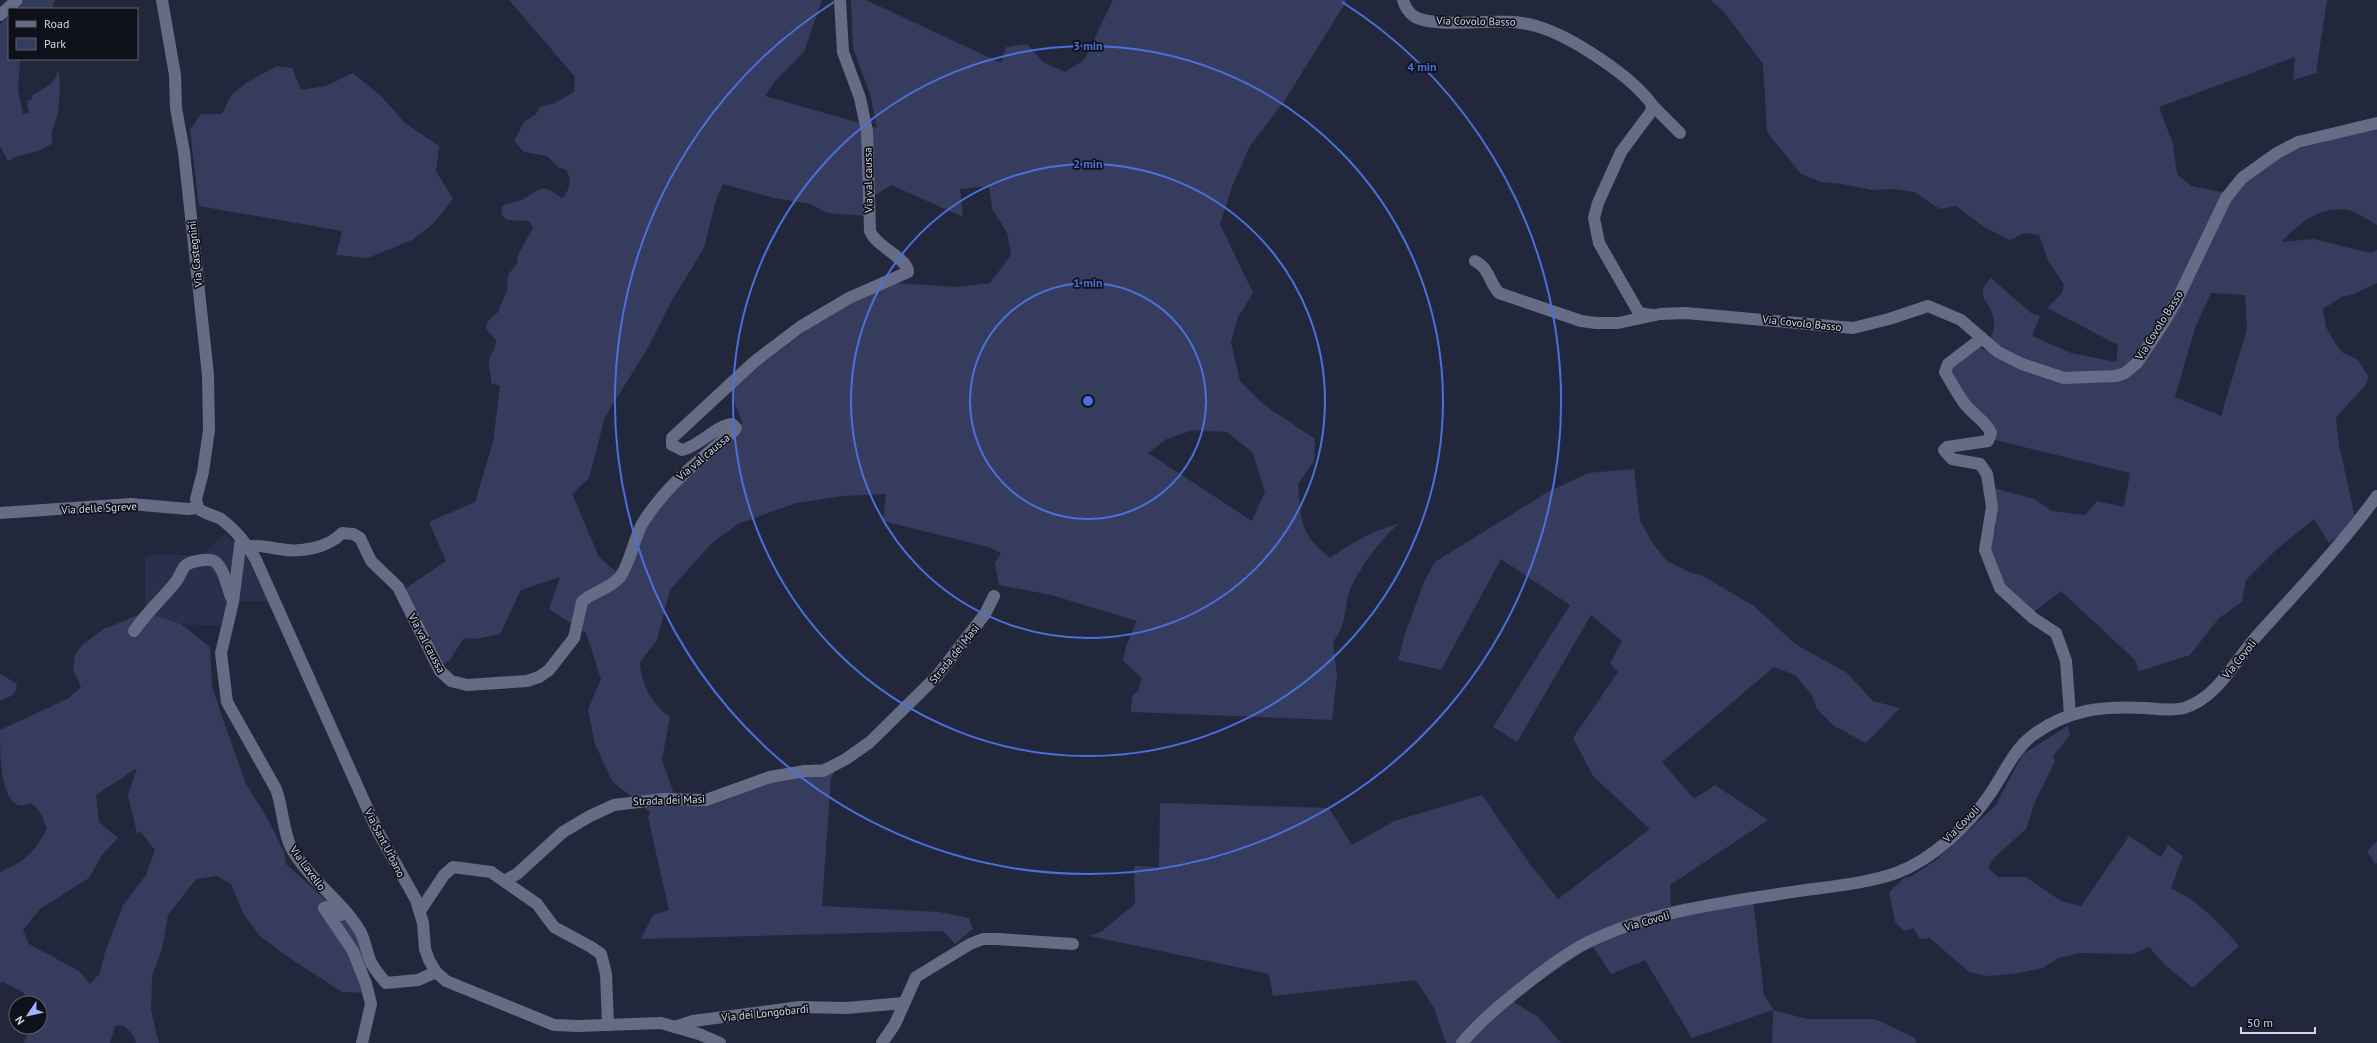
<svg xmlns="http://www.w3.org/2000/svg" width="2377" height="1043" viewBox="0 0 2377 1043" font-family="'PT Sans',sans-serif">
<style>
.built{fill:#2a2f4b}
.green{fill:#353c5d;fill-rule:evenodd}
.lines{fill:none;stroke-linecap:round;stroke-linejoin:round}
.minor{stroke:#666c85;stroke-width:12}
.ring{fill:none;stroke:#4a70db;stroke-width:2}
.labels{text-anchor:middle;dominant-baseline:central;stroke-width:3.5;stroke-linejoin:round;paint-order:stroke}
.street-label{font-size:11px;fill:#d2d6e4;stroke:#0f111a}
.centre{fill:#4a70db;stroke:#0f111a;stroke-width:2}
.ring-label{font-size:12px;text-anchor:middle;font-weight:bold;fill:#4a70db;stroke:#0f111a;stroke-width:3.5;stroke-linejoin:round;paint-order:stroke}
</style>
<rect width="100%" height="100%" fill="#23273c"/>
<path class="built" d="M225 534 245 554 269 601H229L220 626 181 624 145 612V556L167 554 201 556Z"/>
<g class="green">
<path d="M25 0H55L52 9H18Z"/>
<path d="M509 0H822L804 52 776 80 765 96 877 128 870 94 853 48 851 0H866L1001 63 1006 47 1027 44 1043 62 1065 72 1084 60 1113 0H1347L1285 100 1250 146 1233 184 1220 224 1253 293 1238 317 1231 342 1240 381 1263 404 1315 439 1314 461 1298 484C1301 520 1299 533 1330 558 1352 543 1373 530 1399 524 1382 537 1358 570 1350 590 1343 610 1348 623 1333 642L1337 676 1332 720 1131 712 1132 696 1138 691 1142 678 1123 661 1126 646 1137 621 1051 595 999 585 995 563 1001 553 988 547 883 521 886 494 843 496 796 503 738 524 712 543 670 590 657 640 640 662C642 686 650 702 670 717L662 760 675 797 695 798 795 767 829 762 835 772 831 777 822 906 939 912 969 918 973 929 955 944 943 931 641 939 653 915 669 910 648 817 650 812 612 781 595 744 588 709 601 679 586 633 549 609 560 577 521 590 500 634 476 639 464 638 449 661 435 667 399 593 446 561 429 522 475 502 493 442 500 386 491 383C492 375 488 369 489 361 490 353 496 349 496 340L486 329 487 322 498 312 507 290 508 275 517 263 518 255 533 228 529 221 507 220 501 214 502 207C509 201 515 203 523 199 532 195 538 185 549 190 554 192 557 196 563 198 570 189 572 179 566 170L558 167 547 156 524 152 514 141 524 122 536 114 540 107 555 103 574 92 575 77ZM723 184 774 198 811 204 825 212 835 214 870 216 874 196 891 185 963 217 960 189 989 186 992 209 1007 232 1011 255 990 283 957 287 894 283 826 316 766 361 731 381 734 402 742 422 739 434 673 486 653 514 633 555 615 571 599 557 572 494 589 478 605 417 646 351 671 302 704 248 715 203ZM1193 430 1227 432 1253 453 1265 492 1252 521 1148 453 1167 439Z"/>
<path d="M1711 0H2327L2316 73 2293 80 2295 57 2159 107 2173 144 2177 174 2191 186 2227 193 2254 171 2298 149 2377 128V225C2369 221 2360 214 2352 211 2322 203 2300 223 2281 242L2313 239 2371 253 2377 250V283L2351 295 2341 297 2323 309 2326 327 2335 343 2343 353 2357 359 2369 377 2364 387 2336 417 2339 445 2356 522 2329 543 2314 519 2276 550 2246 580 2242 602 2219 618 2190 655 2140 671H2138L2136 661 2061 591 2031 614 2014 602 1988 556 1990 539 1996 528 1990 487 2034 499 2052 511 2085 515 2097 501 2124 507 2130 473 1995 440V436L1943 377 1974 341 1984 351C1988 342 1995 333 1994 322 1993 300 1971 299 1991 278L2031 313 2040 316 2032 336 2071 353 2116 362 2118 345 2047 308 2062 293 2064 285 2048 260 2039 235 2025 233 2010 240 1984 227 1956 206 1940 209 1914 192 1894 189 1872 190 1842 184 1821 182 1801 174 1767 132 1763 64 1724 12ZM2211 293 2245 295 2247 329 2221 416 2175 397 2195 328Z"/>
<path d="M9 17V59H20L18 90 23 114 29 113 27 101 32 100V96C43 87 54 87 58 70 61 82 60 99 58 112 56 124 49 130 53 143L41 150 15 157 8 161 0 146V24Z"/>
<path d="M277 66 292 68 301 90 326 86 353 73 382 97 405 123 439 146 436 171 453 199 434 223 412 240 368 258 336 255 342 231 199 206 190 130 201 114H222L232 94 246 83Z"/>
<path d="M1634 469 1640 521 1653 544 1667 561 1691 573 1701 575 1754 606 1795 644 1847 673 1873 701 1900 708 1866 743 1834 726 1817 709 1812 695 1795 675 1774 667 1662 762 1694 799 1715 785 1768 820 1670 885 1671 906 1752 891 1764 994 1773 1010 1807 1019H1875L1915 1038 1916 1043H1772L1773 1010 1692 1038 1645 960 1611 974 1592 945 1512 1001 1538 1017 1561 1043H1446L1434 1008 1416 980 1273 996 1269 974 1090 936 1102 931 1135 904 1134 866 1159 867 1160 803 1329 808 1352 845 1394 821 1482 795 1529 863 1558 899 1650 829 1593 776 1573 738 1618 672 1610 663 1622 641 1591 615 1517 742 1493 727 1570 605 1501 559 1441 670 1398 660 1405 634 1424 582 1435 562 1546 493 1588 473Z"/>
<path d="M145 612 181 624 210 647 212 686 226 728 246 784 269 821 284 852 286 864 350 922 366 959 370 993 342 992 285 955 260 936 243 913 231 884 217 876 196 879 168 915 162 949 152 976 151 1011 159 1043H136L133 1035 123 1025 115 1026 110 1043H24L30 1027H40V1003H31L23 992 3 982 0 983V872C25 861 33 854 47 829 43 818 41 810 31 803 0 819 0 755 0 730L69 698 81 687 73 670 75 655 83 644 104 629ZM137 768 128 795 137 833 141 832 155 850 146 875 123 905 105 952 100 973 90 984 79 971 29 944 23 930 40 909 89 878 102 855 118 838 99 822 96 795Z"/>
<path d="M0 674 16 683 17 689 11 696 0 701Z"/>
<path d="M2068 726 2070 735 2053 756 2055 761 2035 802 2026 829 1994 858 1988 868 1998 877H2026L2061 901 2081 906 2129 836 2161 857 2168 845 2183 856 2171 888C2199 901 2219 923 2239 946L2193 988 2165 965 2149 947 2133 954 2079 953 2059 958 2043 968 2014 974 1987 976 1969 972 1930 938 1920 939 1913 928 1904 931 1895 922 1889 892 1904 878 1912 876 1936 860 1995 806 2023 754Z"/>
<path d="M2377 841V863L2375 864 2367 851Z"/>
</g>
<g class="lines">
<g class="minor">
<path d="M162 0 175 75 176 108 184 152 208 375 209 430 203 472 196 499 198 508"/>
<path d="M1403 0C1405 7 1409 13 1415 17 1442 30 1501 15 1536 26 1571 36 1632 76 1653 106L1650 113 1621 152 1598 203 1594 218 1599 243 1639 313 1652 315"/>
<path d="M0 15 17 0"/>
<path d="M1653 106 1680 133"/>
<path d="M1475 261C1489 268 1489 282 1499 293L1581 321 1596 323H1618L1660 314 1686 313 1853 328 1889 319 1928 306 1961 320 1998 352 2022 364 2064 378 2116 376 2125 373 2137 363 2163 324 2176 302 2226 198 2242 178 2277 153 2298 142 2377 123"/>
<path d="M1982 338 1948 364 1945 372C1951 382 1957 393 1964 403 1971 413 1987 422 1991 433L1988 441 1947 447 1944 450 1952 459 1980 464 1987 474 1992 507 1985 550 2000 588 2033 618 2056 633 2066 661 2070 714"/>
<path d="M198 508C204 514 214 515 221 519 236 530 247 544 256 560L377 830 416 900 423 923 425 949 429 960 436 972 446 981 554 1025 578 1026 661 1023 699 1034 720 1043"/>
<path d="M0 513 131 504 188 509 198 508"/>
<path d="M241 538 233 602 221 653 227 702 276 789C283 807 283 835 293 851 311 881 342 901 360 931 365 940 366 950 370 960 373 968 380 976 386 983L418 980 436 972"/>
<path d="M248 547C259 544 269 548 280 549 300 553 328 548 342 533L353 534 360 538 371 561 398 587 440 671 451 681 467 685 527 681 539 677 549 670 574 638 582 602C591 592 609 590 620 577 629 566 634 539 642 524 666 485 699 460 734 431L736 428 732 424C716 425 700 446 682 450L672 445V438L754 362 800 327 849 298 908 272C908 258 876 247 870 231L867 131 860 98 843 52 840 0"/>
<path d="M134 631C146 613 161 600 174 584 179 579 181 571 185 566 190 561 209 558 214 561 224 567 227 587 231 597"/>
<path d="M504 881 517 874 563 832 590 816 614 805 663 799 706 800 770 777 805 771H823L846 759 870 742 937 676 985 614 994 596"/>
<path d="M420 911 444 875 453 867 491 872 537 904 554 927 591 947 601 954 606 974 608 1025"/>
<path d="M341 915 330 906 324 908 353 951 366 984 371 1004 362 1043"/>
<path d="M674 1027 693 1021 800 1007 846 1008 904 1003"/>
<path d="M882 1043 895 1024 916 977 970 944 983 939H997L1073 944"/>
<path d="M1462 1043C1480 1021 1502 1003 1524 986 1548 967 1571 949 1599 937 1657 911 1723 903 1785 893 1822 887 1862 885 1896 873 1932 860 1969 825 1990 794 2004 774 2013 750 2033 735 2069 709 2102 706 2145 708 2158 709 2172 711 2184 708 2217 698 2235 661 2256 637 2297 591 2340 547 2377 496"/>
</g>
</g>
<g class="ring">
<circle cx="1088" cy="401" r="118"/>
<circle cx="1088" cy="401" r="237"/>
<circle cx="1088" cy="401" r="355"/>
<path d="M1342 2A473 473 0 1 1 834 2"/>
</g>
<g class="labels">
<g class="street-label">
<text transform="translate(1476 21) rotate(1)">Via Covolo Basso</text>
<text transform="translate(868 180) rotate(-91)">Via val caussa</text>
<text transform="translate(195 254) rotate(-96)">Via Castegnini</text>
<text transform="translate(1802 323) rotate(6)">Via Covolo Basso</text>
<text transform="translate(2159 325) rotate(-58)">Via Covolo Basso</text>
<text transform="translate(703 457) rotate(-40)">Via val caussa</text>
<text transform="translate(99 508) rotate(-3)">Via delle Sgreve</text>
<text transform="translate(427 643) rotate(62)">Via val caussa</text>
<text transform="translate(954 654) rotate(-51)">Strada dei Masi</text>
<text transform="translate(2239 659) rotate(-51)">Via Covoli</text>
<text transform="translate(669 800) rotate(-2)">Strada dei Masi</text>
<text transform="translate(1961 824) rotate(-45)">Via Covoli</text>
<text transform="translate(385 843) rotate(63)">Via Sant'Urbano</text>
<text transform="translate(308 868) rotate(54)">Via Lavello</text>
<text transform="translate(1647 921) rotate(-16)">Via Covoli</text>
<text transform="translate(765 1013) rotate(-6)">Via dei Longobardi</text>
</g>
</g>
<circle cx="1088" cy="401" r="6" class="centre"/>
<g class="ring-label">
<text x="1088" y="50">3 min</text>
<text x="1422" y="71">4 min</text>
<text x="1088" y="168">2 min</text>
<text x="1088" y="287">1 min</text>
</g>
<rect x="8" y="8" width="130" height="52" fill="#0f111a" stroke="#5d606b"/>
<rect x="16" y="21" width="20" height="6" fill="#666c85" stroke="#5d606b"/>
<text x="44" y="28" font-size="12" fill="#d2d6e4">Road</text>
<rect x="16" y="38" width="20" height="12" fill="#353c5d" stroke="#5d606b"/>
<text x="44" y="48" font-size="12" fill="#d2d6e4">Park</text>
<g transform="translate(28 1015) rotate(236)"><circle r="19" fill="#0f111a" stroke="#5d606b"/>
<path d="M0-3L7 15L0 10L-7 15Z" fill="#a2b2fd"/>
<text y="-6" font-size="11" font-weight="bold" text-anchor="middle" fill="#d2d6e4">N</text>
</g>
<path d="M2241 1027v6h74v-6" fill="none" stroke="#d2d6e4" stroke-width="2"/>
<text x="2247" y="1027" font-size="12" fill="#d2d6e4" stroke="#0f111a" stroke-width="3" paint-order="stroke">50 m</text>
</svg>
